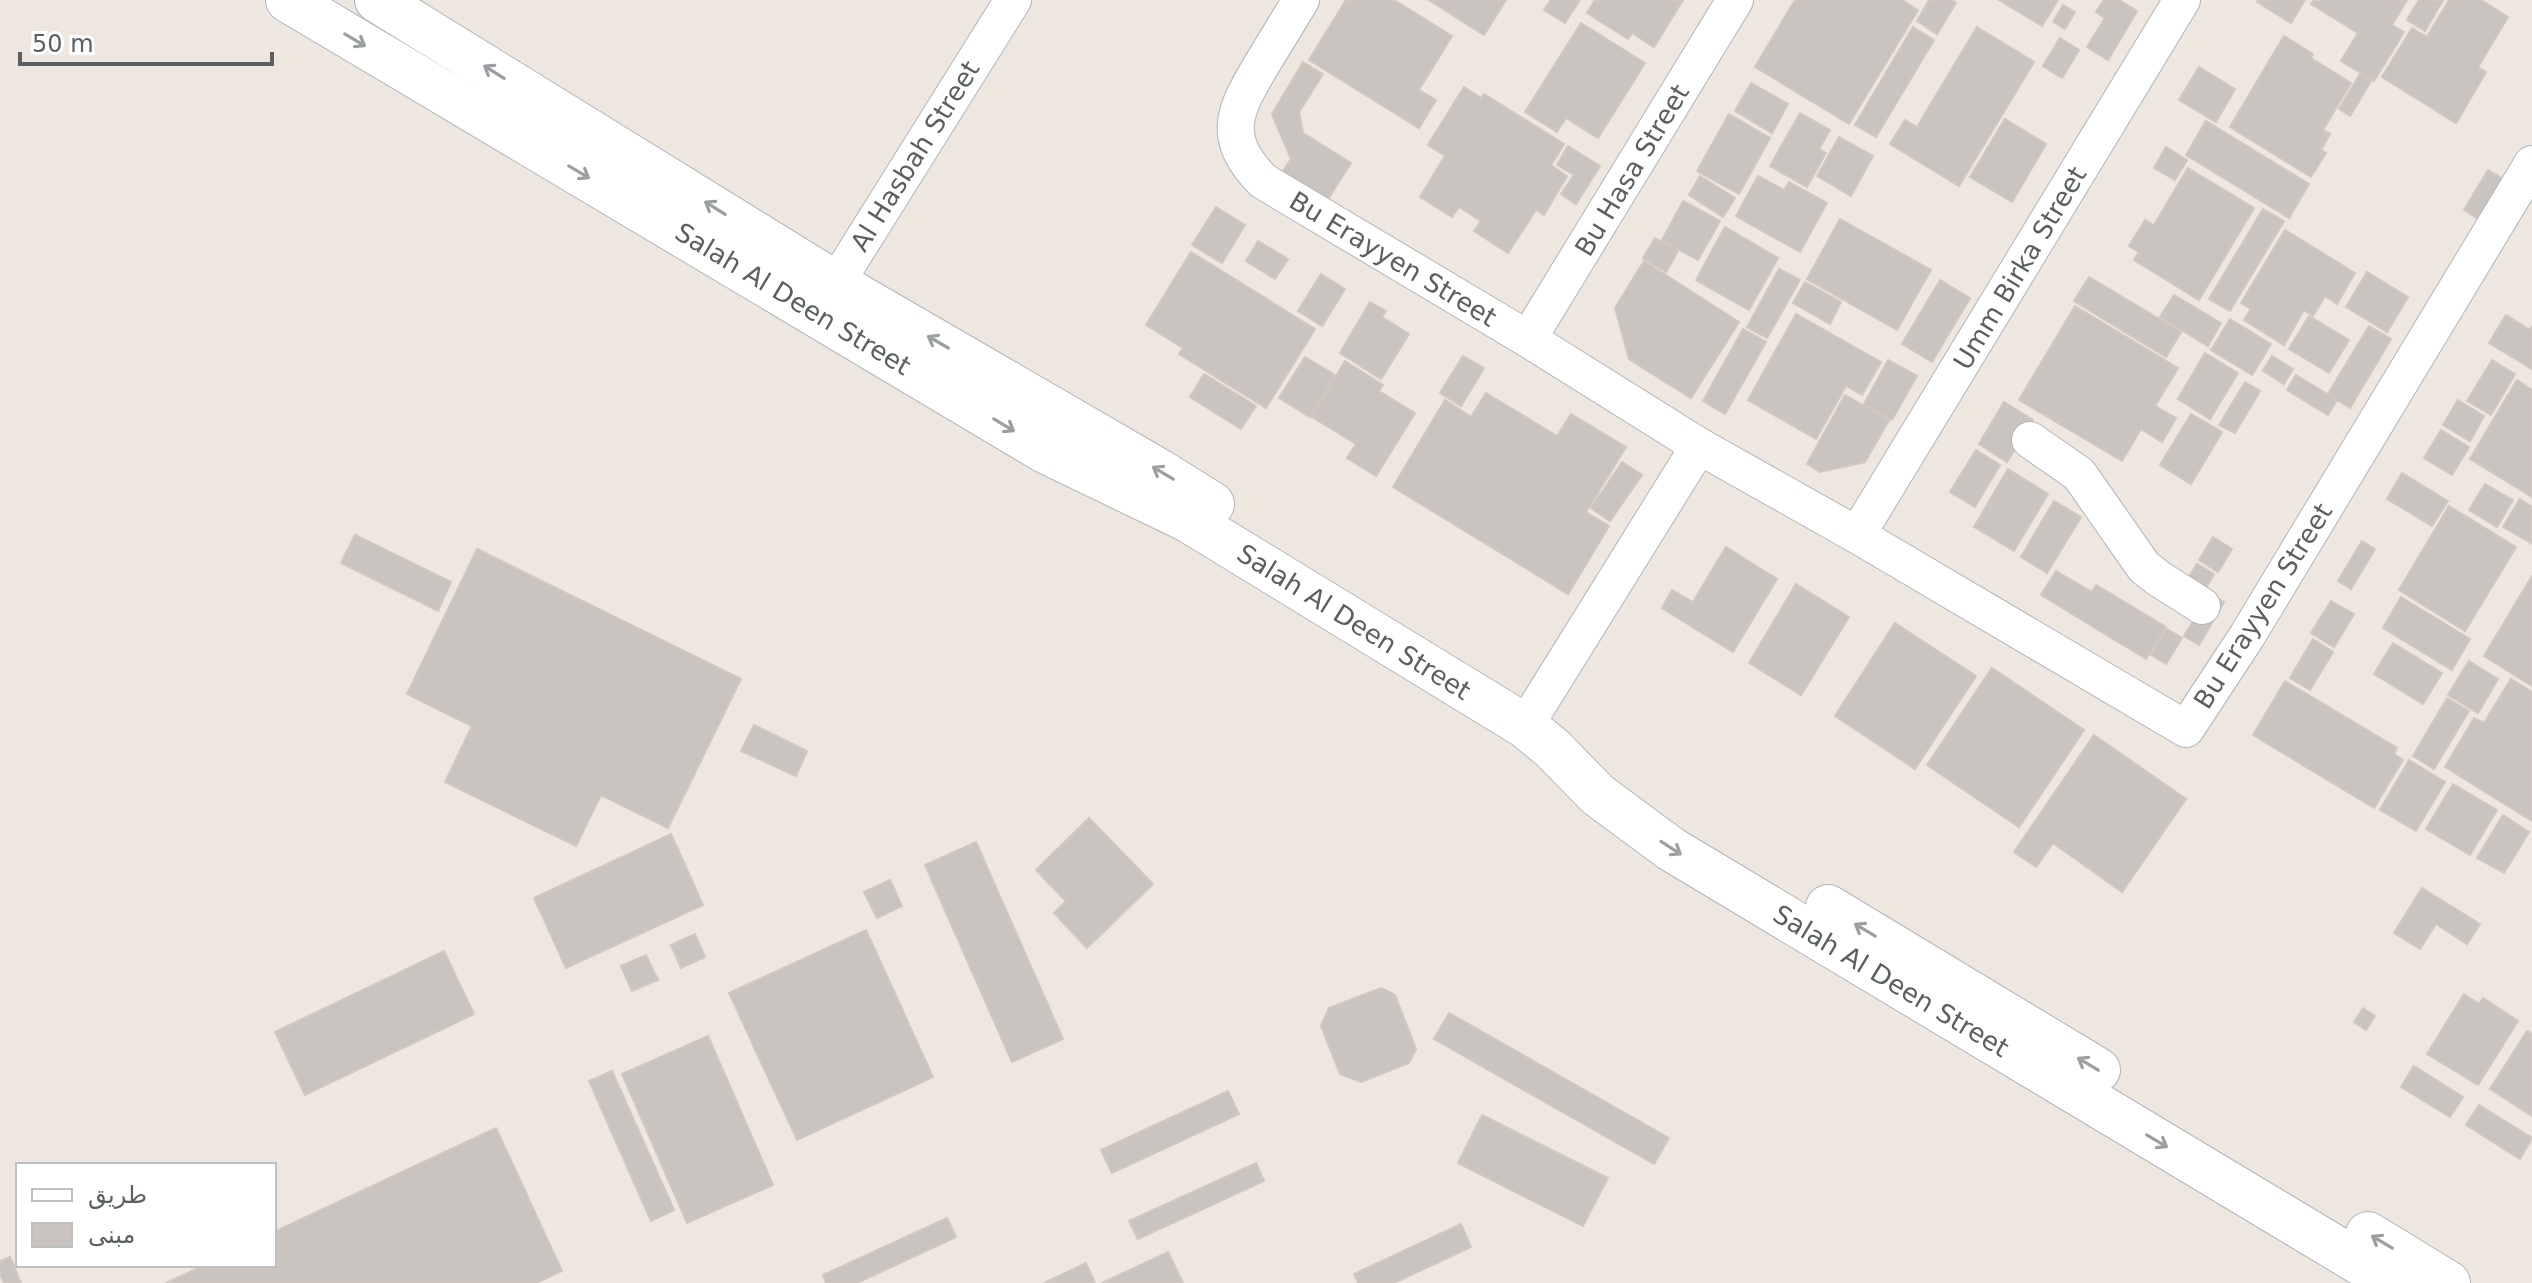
<svg xmlns="http://www.w3.org/2000/svg" width="2532" height="1283" viewBox="0 0 2532 1283" font-family="'DejaVu Sans','Noto Sans Arabic',sans-serif">
<style>
.building{fill:#c9c4bf;stroke:#d1c7be;stroke-width:2}
.lines{fill:none;stroke-linecap:round;stroke-linejoin:round}
.minor-casing{stroke:#b1b5b9;stroke-width:38}
.tertiary-casing{stroke:#b1b5b9;stroke-width:46}
.minor{stroke:#fff;stroke-width:36}
.tertiary{stroke:#fff;stroke-width:44}
.oneway{stroke:#9b9fa1}
.labels{text-anchor:middle;dominant-baseline:central;stroke-width:6;stroke-linejoin:round;paint-order:stroke}
.street-label{font-size:26px;fill:#595f62;stroke:#fff}
</style>
<rect width="100%" height="100%" fill="#ede7e0"/>
<g class="building">
<path d="M1346 0H1394L1452 36 1419 90 1436 100 1419 128 1309 60Z"/>
<path d="M1429 0H1506L1484 35Z"/>
<path d="M1551 0H1580L1565 23 1544 10Z"/>
<path d="M1595 0H1683L1654 47 1632 33 1628 39 1587 13Z"/>
<path d="M1795 0H1902L1918 10 1849 124 1755 67Z"/>
<path d="M1929 0H1952L1956 3 1937 34 1917 21Z"/>
<path d="M1999 0H2058L2042 26Z"/>
<path d="M2104 0H2119L2137 11 2108 60 2087 47 2105 18 2096 12Z"/>
<path d="M2258 0H2305L2291 23 2257 2Z"/>
<path d="M2314 0H2407L2392 25 2404 32 2374 81 2341 61 2358 33 2311 4Z"/>
<path d="M2419 0H2443L2425 31 2407 20Z"/>
<path d="M2449 0H2481L2508 17 2478 67 2486 72 2456 123 2382 77 2412 28 2427 37Z"/>
<path d="M2063 5 2075 12 2065 29 2053 22Z"/>
<path d="M1581 23 1645 63 1598 138 1566 118 1557 132 1525 112Z"/>
<path d="M1913 27 1934 40 1876 137 1855 125Z"/>
<path d="M1977 27 2034 62 1959 186 1890 144 1905 120 1917 127Z"/>
<path d="M2284 36 2313 54 2311 58 2351 83 2323 130 2330 134 2321 150 2326 153 2311 177 2230 127Z"/>
<path d="M2060 38 2079 50 2062 78 2043 66Z"/>
<path d="M1303 62 1323 74 1299 112 1303 133 1351 163 1328 199 1283 171 1291 159 1272 114Z"/>
<path d="M2199 67 2235 89 2216 122 2179 100Z"/>
<path d="M2360 74 2371 81 2350 116 2339 109Z"/>
<path d="M1751 83 1788 104 1772 133 1735 111Z"/>
<path d="M1464 87 1481 98 1484 94 1564 144 1551 165 1567 176 1544 215 1536 210 1508 253 1474 231 1481 221 1459 207 1452 217 1420 197 1445 156 1428 145Z"/>
<path d="M1800 113 1830 130 1819 149 1826 153 1807 187 1770 166Z"/>
<path d="M1729 114 1770 138 1739 194 1697 171Z"/>
<path d="M2005 119 2046 144 2012 202 1970 177Z"/>
<path d="M2206 121 2309 184 2289 218 2186 155Z"/>
<path d="M1839 137 1873 156 1851 196 1817 176Z"/>
<path d="M1568 146 1600 166 1576 204 1561 194 1574 175 1557 165Z"/>
<path d="M2166 147 2187 160 2175 180 2154 168Z"/>
<path d="M2188 168 2254 208 2199 300 2134 260 2139 252 2129 246 2145 220 2154 225Z"/>
<path d="M2488 170 2505 180 2481 221 2464 210Z"/>
<path d="M1700 176 1735 198 1723 217 1689 195Z"/>
<path d="M1758 176 1784 190 1789 182 1827 203 1800 252 1736 216Z"/>
<path d="M1683 201 1720 221 1698 260 1662 240Z"/>
<path d="M1216 207 1245 225 1222 263 1192 245Z"/>
<path d="M2263 209 2284 221 2230 311 2209 299Z"/>
<path d="M1840 219 1931 270 1897 330 1807 279Z"/>
<path d="M1725 227 1778 258 1749 310 1696 280Z"/>
<path d="M2285 230 2355 273 2337 304 2325 296 2313 316 2304 310 2284 345 2244 320 2251 309 2241 303Z"/>
<path d="M1655 238 1678 251 1666 272 1643 258Z"/>
<path d="M1258 241 1288 259 1275 279 1246 261Z"/>
<path d="M1191 252 1315 329 1266 408 1179 354 1183 348 1146 325Z"/>
<path d="M1644 261 1739 322 1691 398 1629 359 1615 308Z"/>
<path d="M1779 269 1800 280 1767 338 1747 327Z"/>
<path d="M2367 272 2408 297 2387 332 2346 307Z"/>
<path d="M1321 274 1345 289 1322 326 1298 311Z"/>
<path d="M2089 277 2181 332 2166 357 2074 301Z"/>
<path d="M1940 280 1970 298 1932 362 1902 344Z"/>
<path d="M1805 282 1841 302 1830 324 1793 303Z"/>
<path d="M2174 295 2221 323 2208 346 2160 317Z"/>
<path d="M1370 302 1386 311 1382 317 1409 334 1381 379 1340 353Z"/>
<path d="M2075 306 2178 368 2155 406 2176 418 2162 442 2141 429 2122 461 2019 400Z"/>
<path d="M1796 314 1881 362 1862 395 1846 386 1816 439 1748 400Z"/>
<path d="M2506 315 2530 330 2532 326V369L2489 343Z"/>
<path d="M2309 316 2349 340 2329 373 2289 349Z"/>
<path d="M2230 319 2271 344 2252 375 2211 350Z"/>
<path d="M2369 326 2391 339 2350 408 2328 394Z"/>
<path d="M1743 329 1766 342 1725 414 1703 401Z"/>
<path d="M2205 353 2238 373 2210 419 2178 399Z"/>
<path d="M1463 356 1484 368 1461 406 1440 393Z"/>
<path d="M2272 356 2293 369 2284 384 2263 371Z"/>
<path d="M1305 357 1335 375 1310 417 1279 398Z"/>
<path d="M1888 360 1917 376 1892 420 1864 404Z"/>
<path d="M2492 360 2515 374 2491 415 2467 401Z"/>
<path d="M1345 361 1383 385 1379 391 1415 413 1376 476 1347 458 1356 444 1312 417Z"/>
<path d="M1204 374 1256 406 1241 429 1190 397Z"/>
<path d="M2296 375 2337 400 2328 415 2287 390Z"/>
<path d="M2517 380 2532 390V497L2470 459Z"/>
<path d="M2245 382 2260 391 2235 433 2219 425Z"/>
<path d="M1486 393 1557 436 1571 414 1626 447 1586 512 1609 526 1568 594 1393 487 1445 400 1471 417Z"/>
<path d="M1845 395 1889 420 1865 462 1820 472 1807 464Z"/>
<path d="M2458 400 2484 416 2470 441 2443 425Z"/>
<path d="M2004 402 2033 420 2007 462 1979 444Z"/>
<path d="M2191 414 2222 432 2191 484 2160 465Z"/>
<path d="M2441 430 2469 447 2452 475 2424 458Z"/>
<path d="M1976 450 2000 465 1975 507 1950 492Z"/>
<path d="M1622 462 1642 475 1610 521 1591 508Z"/>
<path d="M2008 469 2048 494 2014 551 1974 527Z"/>
<path d="M2402 473 2448 501 2432 526 2387 499Z"/>
<path d="M2485 484 2513 500 2497 527 2469 510Z"/>
<path d="M2520 499 2532 507 2531 543 2503 527Z"/>
<path d="M2054 501 2081 517 2047 573 2021 557Z"/>
<path d="M2449 506 2516 547 2465 631 2399 590Z"/>
<path d="M355 535 451 582 438 611 341 563Z"/>
<path d="M2213 537 2232 549 2218 572 2199 560Z"/>
<path d="M2362 541 2375 549 2351 589 2338 581Z"/>
<path d="M1726 547 1777 579 1733 652 1662 608 1672 590 1693 602Z"/>
<path d="M477 549 741 679 668 828 601 795 576 846 445 782 472 726 407 694Z"/>
<path d="M2197 564 2214 574 2199 600 2181 589Z"/>
<path d="M2056 571 2092 592 2096 585 2166 627 2146 659 2041 595Z"/>
<path d="M2532 576V686L2484 656Z"/>
<path d="M1796 584 1849 617 1801 695 1749 663Z"/>
<path d="M2210 594 2224 602 2199 645 2184 636Z"/>
<path d="M2401 597 2470 639 2452 670 2383 628Z"/>
<path d="M2331 601 2354 614 2334 647 2311 633Z"/>
<path d="M1895 623 1976 676 1915 769 1835 716Z"/>
<path d="M2167 629 2182 638 2166 664 2151 655Z"/>
<path d="M2313 639 2333 652 2310 690 2290 678Z"/>
<path d="M2393 643 2442 673 2423 704 2374 674Z"/>
<path d="M2469 661 2498 679 2478 713 2448 695Z"/>
<path d="M1992 668 2084 730 2019 827 1927 765Z"/>
<path d="M2511 679 2532 692V821L2445 767 2474 718 2484 723Z"/>
<path d="M2285 681 2397 748 2394 754 2403 760 2374 808 2253 735Z"/>
<path d="M2447 698 2469 711 2434 769 2413 756Z"/>
<path d="M754 725 807 751 796 776 741 751Z"/>
<path d="M2094 735 2186 799 2122 892 2053 843 2036 867 2014 852Z"/>
<path d="M2409 760 2445 782 2416 831 2380 810Z"/>
<path d="M2453 784 2497 810 2470 855 2426 829Z"/>
<path d="M2503 815 2529 832 2504 873 2477 858Z"/>
<path d="M1089 818 1153 884 1087 948 1054 913 1066 901 1036 870Z"/>
<path d="M671 834 703 905 566 968 534 898Z"/>
<path d="M976 842 1063 1039 1012 1062 925 865Z"/>
<path d="M890 880 902 906 877 918 864 892Z"/>
<path d="M2422 888 2480 924 2467 944 2436 924 2420 949 2394 933Z"/>
<path d="M866 930 933 1077 797 1140 729 993Z"/>
<path d="M695 934 705 957 681 968 671 945Z"/>
<path d="M444 951 474 1014 305 1095 275 1032Z"/>
<path d="M646 955 658 980 632 991 621 966Z"/>
<path d="M1381 988 1395 995 1416 1049 1409 1063 1361 1082 1340 1074 1321 1026 1329 1008Z"/>
<path d="M2464 994 2479 1004 2483 998 2518 1021 2478 1085 2427 1054Z"/>
<path d="M2363 1008 2375 1016 2366 1030 2354 1022Z"/>
<path d="M1449 1013 1669 1138 1654 1164 1434 1039Z"/>
<path d="M2527 1031 2532 1034V1116L2490 1089Z"/>
<path d="M708 1036 773 1185 687 1223 622 1074Z"/>
<path d="M2414 1066 2463 1097 2450 1117 2401 1087Z"/>
<path d="M612 1071 674 1210 651 1221 589 1081Z"/>
<path d="M1228 1091 1239 1114 1112 1173 1101 1150Z"/>
<path d="M2479 1105 2532 1138 2520 1159 2466 1125Z"/>
<path d="M1482 1115 1608 1178 1583 1226 1458 1163Z"/>
<path d="M496 1128 562 1271 536 1283H166L205 1265H274V1232Z"/>
<path d="M1256 1163 1264 1181 1138 1239 1129 1221Z"/>
<path d="M947 1218 956 1237 857 1283H826L823 1275Z"/>
<path d="M1461 1224 1471 1247 1394 1283H1358L1354 1274Z"/>
<path d="M1168 1252 1183 1283H1102Z"/>
<path d="M10 1257 21 1283H4L0 1274V1261Z"/>
<path d="M1086 1263 1095 1283H1044Z"/>
</g>
<g class="lines">
<defs>
<g id="minor">
<path d="M1301 0C1288 21 1275 43 1262 64 1234 111 1220 137 1263 181L1528 339 1699 446 1857 535 2186 729 2247 636 2532 164"/>
<path d="M821 307 1013 0"/>
<path d="M1528 339 1735 0"/>
<path d="M2030 440 2079 474 2144 567 2158 578 2202 606"/>
<path d="M1857 535 2182 0"/>
<path d="M1525 726 1699 446"/>
</g>
<g id="tertiary">
<path d="M288 0 1045 451 1188 520 1525 726 1552 748 1598 795 1671 849 2394 1283"/>
<path d="M377 0 835 283 1159 471 1212 504"/>
<path d="M1828 907 2098 1070"/>
<path d="M2368 1234 2448 1283"/>
</g>
</defs>
<use href="#minor" class="minor-casing"/>
<use href="#tertiary" class="tertiary-casing"/>
<use href="#minor" class="minor"/>
<use href="#tertiary" class="tertiary"/>
</g>
<defs><path id="oneway-shaft" d="M-6 0H5M1.5-3L5.5 0L1.5 3" fill="none" stroke-width="1.6" stroke-linecap="round" stroke-linejoin="round" transform="scale(2)"/></defs>
<g class="oneway">
<use href="#oneway-shaft" transform="translate(355 40) rotate(31)"/>
<use href="#oneway-shaft" transform="translate(494 72) rotate(-148)"/>
<use href="#oneway-shaft" transform="translate(579 172) rotate(31)"/>
<use href="#oneway-shaft" transform="translate(715 208) rotate(-148)"/>
<use href="#oneway-shaft" transform="translate(938 342) rotate(-150)"/>
<use href="#oneway-shaft" transform="translate(1004 425) rotate(31)"/>
<use href="#oneway-shaft" transform="translate(1163 473) rotate(-149)"/>
<use href="#oneway-shaft" transform="translate(1671 848) rotate(33)"/>
<use href="#oneway-shaft" transform="translate(1865 930) rotate(-149)"/>
<use href="#oneway-shaft" transform="translate(2088 1064) rotate(-149)"/>
<use href="#oneway-shaft" transform="translate(2157 1141) rotate(31)"/>
<use href="#oneway-shaft" transform="translate(2382 1242) rotate(-149)"/>
</g>
<g class="labels">
<g class="street-label">
<text transform="translate(915 156) rotate(-58)">Al Hasbah Street</text>
<text transform="translate(1632 170) rotate(-59)">Bu Hasa Street</text>
<text transform="translate(1393 259) rotate(31)">Bu Erayyen Street</text>
<text transform="translate(2020 268) rotate(-59)">Umm Birka Street</text>
<text transform="translate(793 299) rotate(31)">Salah Al Deen Street</text>
<text transform="translate(2263 606) rotate(-58)">Bu Erayyen Street</text>
<text transform="translate(1354 622) rotate(32)">Salah Al Deen Street</text>
<text transform="translate(1891 981) rotate(31)">Salah Al Deen Street</text>
</g>
</g>
<rect x="16" y="1163" width="260" height="104" fill="#ffffff" stroke="#bdbfc0" stroke-width="2"/>
<rect x="32" y="1189" width="40" height="12" fill="#ffffff" stroke="#bdbfc0" stroke-width="2"/>
<text x="88" y="1203" font-size="24" fill="#595f62">طريق</text>
<rect x="32" y="1223" width="40" height="24" fill="#c9c4bf" stroke="#bdbfc0" stroke-width="2"/>
<text x="88" y="1243" font-size="24" fill="#595f62">مبنى</text>
<path d="M20 52v12h252v-12" fill="none" stroke="#595f62" stroke-width="4"/>
<text x="32" y="52" font-size="24" fill="#595f62" stroke="#ffffff" stroke-width="6" paint-order="stroke">50 m</text>
</svg>
